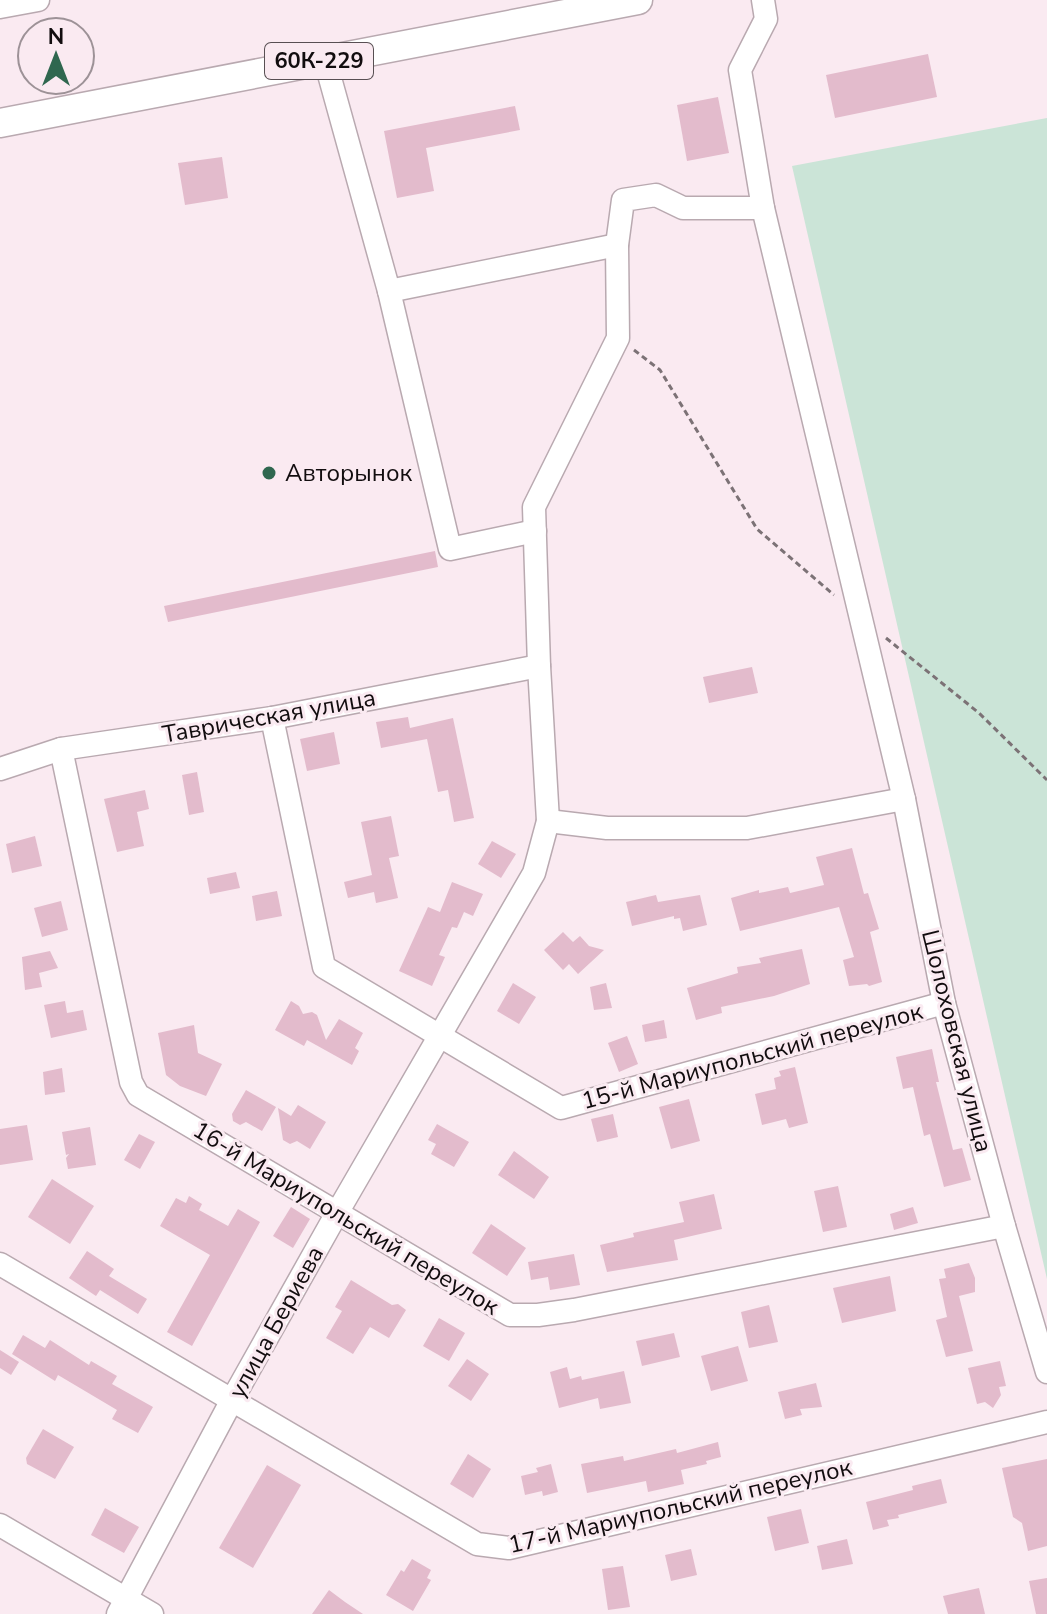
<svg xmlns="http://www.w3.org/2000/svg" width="1047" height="1614" viewBox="0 0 1047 1614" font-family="'Nunito Sans',sans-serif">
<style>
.green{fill:#cbe4d7}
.building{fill:#e3bbcc}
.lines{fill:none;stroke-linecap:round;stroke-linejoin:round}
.minor-casing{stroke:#b9a9b0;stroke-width:25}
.major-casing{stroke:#b9a9b0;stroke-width:31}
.path{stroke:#7c7276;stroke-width:3;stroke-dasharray:6 4;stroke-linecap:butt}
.minor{stroke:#fff;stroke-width:22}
.major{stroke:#fff;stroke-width:28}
.poi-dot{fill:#2f674f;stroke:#faeaf1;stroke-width:3}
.labels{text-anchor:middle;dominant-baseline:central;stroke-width:6;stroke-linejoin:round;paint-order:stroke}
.shield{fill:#faeaf1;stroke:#584f53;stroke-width:2}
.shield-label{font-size:22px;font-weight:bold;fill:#120d0f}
.poi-label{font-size:24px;fill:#120d0f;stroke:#faeaf1;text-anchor:start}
.street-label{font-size:24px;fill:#120d0f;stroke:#faeaf1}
</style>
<rect width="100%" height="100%" fill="#faeaf1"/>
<path class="green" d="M1047 118V1279L792 166Z"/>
<g class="building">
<path d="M928 54 937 97 835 118 826 75Z"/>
<path d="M718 97 729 153 687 161 677 105Z"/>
<path d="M515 106 520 130 426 148 434 191 397 198 384 131Z"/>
<path d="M222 157 228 198 185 205 178 163Z"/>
<path d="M435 551 438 567 168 622 164 606Z"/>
<path d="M752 667 758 693 709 703 703 677Z"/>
<path d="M408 717 410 728 453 718 474 818 454 822 448 790 438 792 427 739 381 748 376 722Z"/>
<path d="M334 732 340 764 307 771 300 739Z"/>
<path d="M197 772 204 812 189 815 182 775Z"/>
<path d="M145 790 149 809 137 812 144 846 117 852 104 799Z"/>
<path d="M391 816 399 856 389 858 398 898 376 903 374 892 348 898 344 882 372 875 361 822Z"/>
<path d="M35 836 42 866 12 873 6 844Z"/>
<path d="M492 841 516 854 501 878 478 864Z"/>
<path d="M852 848 864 894 868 893 879 929 870 932 882 982 869 986 867 984 849 986 843 960 854 957 839 907 740 931 731 898 759 890V893L788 887 790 893 824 885 816 857Z"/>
<path d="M236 872 240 888 210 894 207 878Z"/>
<path d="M452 882 483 894 473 916 464 912 457 928 452 927 439 955 445 957 432 986 399 971 428 907 440 912Z"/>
<path d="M277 891 282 916 256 921 252 896Z"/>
<path d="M656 895 658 902 700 895 707 925 683 931 680 918 674 919V916L632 926 626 902Z"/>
<path d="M61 901 68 930 42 937 34 908Z"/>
<path d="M563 932 573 942 580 936 589 946 604 950 578 974 569 964 563 970 544 950Z"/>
<path d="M802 949 810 984 774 996 721 1007 722 1013 696 1020 687 988 738 973 737 967 761 963 759 958Z"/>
<path d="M50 951 58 968 39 973 42 987 25 990 22 957Z"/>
<path d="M513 983 536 997 519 1024 497 1011Z"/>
<path d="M606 983 612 1008 594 1010 590 987Z"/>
<path d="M65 1001 67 1013 83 1010 87 1030 51 1038 44 1005Z"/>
<path d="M291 1001 299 1006 303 1014 312 1012 317 1015 326 1040 339 1019 363 1033 355 1048 359 1051 352 1065 307 1040 304 1046 275 1030Z"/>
<path d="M664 1020 667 1038 645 1042 642 1025Z"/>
<path d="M194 1025 198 1053 222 1064 206 1096 180 1086 166 1075 158 1033Z"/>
<path d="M627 1036 638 1064 619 1072 608 1043Z"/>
<path d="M932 1049 939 1082H936L953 1150 962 1148 971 1180 944 1187 930 1134 924 1136 913 1087 903 1089 896 1057Z"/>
<path d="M795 1067 808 1123 789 1128 786 1119 762 1125 755 1094 776 1089 774 1078 781 1076 779 1071Z"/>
<path d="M62 1068 65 1092 45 1095 43 1072Z"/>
<path d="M246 1090 276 1107 262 1131 246 1122 240 1125 233 1121 232 1114Z"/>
<path d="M689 1099 700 1141 671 1149 659 1107Z"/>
<path d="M298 1105 326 1122 310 1149 297 1141 290 1144 283 1140 278 1108 291 1116Z"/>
<path d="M613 1114 618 1137 597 1142 591 1119Z"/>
<path d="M437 1124 469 1142 454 1167 431 1154 436 1144 428 1140Z"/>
<path d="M27 1125 33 1160 0 1165V1129Z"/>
<path d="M90 1127 96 1165 68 1169 66 1158 69 1154 66 1155 62 1132Z"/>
<path d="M139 1134 155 1142 140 1169 124 1160Z"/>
<path d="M514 1151 549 1177 534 1199 498 1175Z"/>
<path d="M52 1179 94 1206 70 1244 28 1217Z"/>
<path d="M838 1186 847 1227 823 1232 814 1191Z"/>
<path d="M714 1194 722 1229 674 1240 678 1260 607 1272 600 1245 634 1237 633 1233 684 1222 679 1202Z"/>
<path d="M189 1196 202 1204 199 1210 228 1226 238 1209 260 1222 192 1346 167 1332 210 1255 160 1226 176 1198 186 1203Z"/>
<path d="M291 1207 310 1219 293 1248 273 1236Z"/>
<path d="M913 1207 918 1223 894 1230 890 1214Z"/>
<path d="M491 1224 526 1248 507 1276 472 1253Z"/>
<path d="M87 1251 114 1269 109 1276 147 1299 138 1314 100 1290 96 1296 69 1278Z"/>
<path d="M574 1254 580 1285 550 1290 548 1277 531 1280 528 1262Z"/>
<path d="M969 1263 975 1278V1292L959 1296 973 1351 946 1357 936 1320 947 1317 939 1279 946 1278 944 1269Z"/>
<path d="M890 1276 896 1311 842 1323 833 1288Z"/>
<path d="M351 1280 392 1305 398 1304 406 1310 389 1338 370 1327 353 1354 326 1338 342 1311 335 1307Z"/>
<path d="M769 1305 778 1342 749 1348 741 1312Z"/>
<path d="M439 1318 465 1333 449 1361 423 1346Z"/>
<path d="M674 1333 680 1357 642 1366 636 1341Z"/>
<path d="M23 1335 45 1348 50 1340 89 1365 91 1361 117 1376 112 1384 153 1407 138 1433 112 1419 117 1410 58 1375 55 1381 12 1354Z"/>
<path d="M738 1346 748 1381 711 1391 701 1356Z"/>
<path d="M0 1350 19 1362 11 1375 0 1368Z"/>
<path d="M467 1359 489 1374 471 1401 448 1386Z"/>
<path d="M1000 1361 1006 1386 999 1387 1001 1395 993 1408 985 1402 977 1404 968 1368Z"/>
<path d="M567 1367 570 1379 581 1376 582 1380 624 1371 631 1403 600 1409 598 1398 559 1408 550 1372Z"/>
<path d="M816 1383 822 1407 800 1409 802 1415 785 1419 778 1392Z"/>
<path d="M43 1429 74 1447 55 1479 27 1464 26 1458Z"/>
<path d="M718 1442 721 1457 706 1461 707 1464 681 1470 684 1484 648 1492 646 1481 587 1493 581 1464 623 1456 624 1461 676 1449 677 1453Z"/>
<path d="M468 1454 491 1469 473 1498 450 1484Z"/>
<path d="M1047 1459V1546L1028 1551 1022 1523 1013 1517 1002 1468Z"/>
<path d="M551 1464 558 1492 543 1496 542 1491 525 1495 521 1476 538 1472 536 1468Z"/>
<path d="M267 1465 301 1485 253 1568 219 1548Z"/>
<path d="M941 1479 947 1503 898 1515 899 1518 887 1520 889 1526 873 1530 866 1502 913 1490 912 1486Z"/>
<path d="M105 1508 139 1527 124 1553 91 1535Z"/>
<path d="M801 1509 809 1543 775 1551 767 1517Z"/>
<path d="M847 1539 853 1564 822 1570 817 1546Z"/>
<path d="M691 1549 697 1575 671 1581 665 1555Z"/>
<path d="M412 1559 431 1570 427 1578 431 1580 413 1611 386 1595 401 1570 404 1572Z"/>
<path d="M623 1566 630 1607 608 1610 602 1569Z"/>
<path d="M1047 1578V1614H1036L1029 1581Z"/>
<path d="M979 1588 985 1614H948L943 1596Z"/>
<path d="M329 1590 345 1602 363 1614H312Z"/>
</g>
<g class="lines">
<defs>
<g id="minor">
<path d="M763 0 766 19 740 70 763 208 904 799 944 1003 1004 1226 1047 1372"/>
<path d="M0 7 38 0"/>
<path d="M325 60 389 291 450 549 535 531"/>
<path d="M389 291 617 245"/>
<path d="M272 718 324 967 561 1108 944 1003"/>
<path d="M61 749 131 1082 138 1095 510 1315H538L574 1310 1004 1226"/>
<path d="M0 769 61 749 272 718 539 666"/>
<path d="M548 821 607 828H747L904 799"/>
<path d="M0 1264 477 1544 509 1548 1047 1422"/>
<path d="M0 1525 152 1614"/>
<path d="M118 1614 232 1400 337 1213 534 873 548 821 539 666 534 507 618 338 617 245 623 200 656 195 683 208H763"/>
</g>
<path id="major" d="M0 123 638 0"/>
</defs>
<use href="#minor" class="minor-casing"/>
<use href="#major" class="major-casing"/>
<g class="path">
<path d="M634 350 660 370 757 529 834 595"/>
<path d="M886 638 979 713 1047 780"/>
</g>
<use href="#minor" class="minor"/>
<use href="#major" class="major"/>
</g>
<circle class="poi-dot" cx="269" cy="473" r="8"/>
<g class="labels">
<rect class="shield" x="265" y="43" width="108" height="36" rx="6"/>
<g class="shield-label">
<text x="319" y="61">60К-229</text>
</g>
<g class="poi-label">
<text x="285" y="473">Авторынок</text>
</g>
<g class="street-label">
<text transform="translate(269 716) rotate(-10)">Таврическая улица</text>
<text transform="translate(957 1041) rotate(76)">Шолоховская улица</text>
<text transform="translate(752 1056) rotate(-15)">15-й Мариупольский переулок</text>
<text transform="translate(346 1218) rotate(31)">16-й Мариупольский переулок</text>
<text transform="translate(276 1322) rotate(-61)">улица Бериева</text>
<text transform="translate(680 1506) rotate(-13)">17-й Мариупольский переулок</text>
</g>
</g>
<g transform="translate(56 56)"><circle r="38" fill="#faeaf1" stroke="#9d9297" stroke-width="2"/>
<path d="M0-6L14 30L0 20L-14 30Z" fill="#2f674f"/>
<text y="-12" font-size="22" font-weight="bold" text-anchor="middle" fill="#120d0f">N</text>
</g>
</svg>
